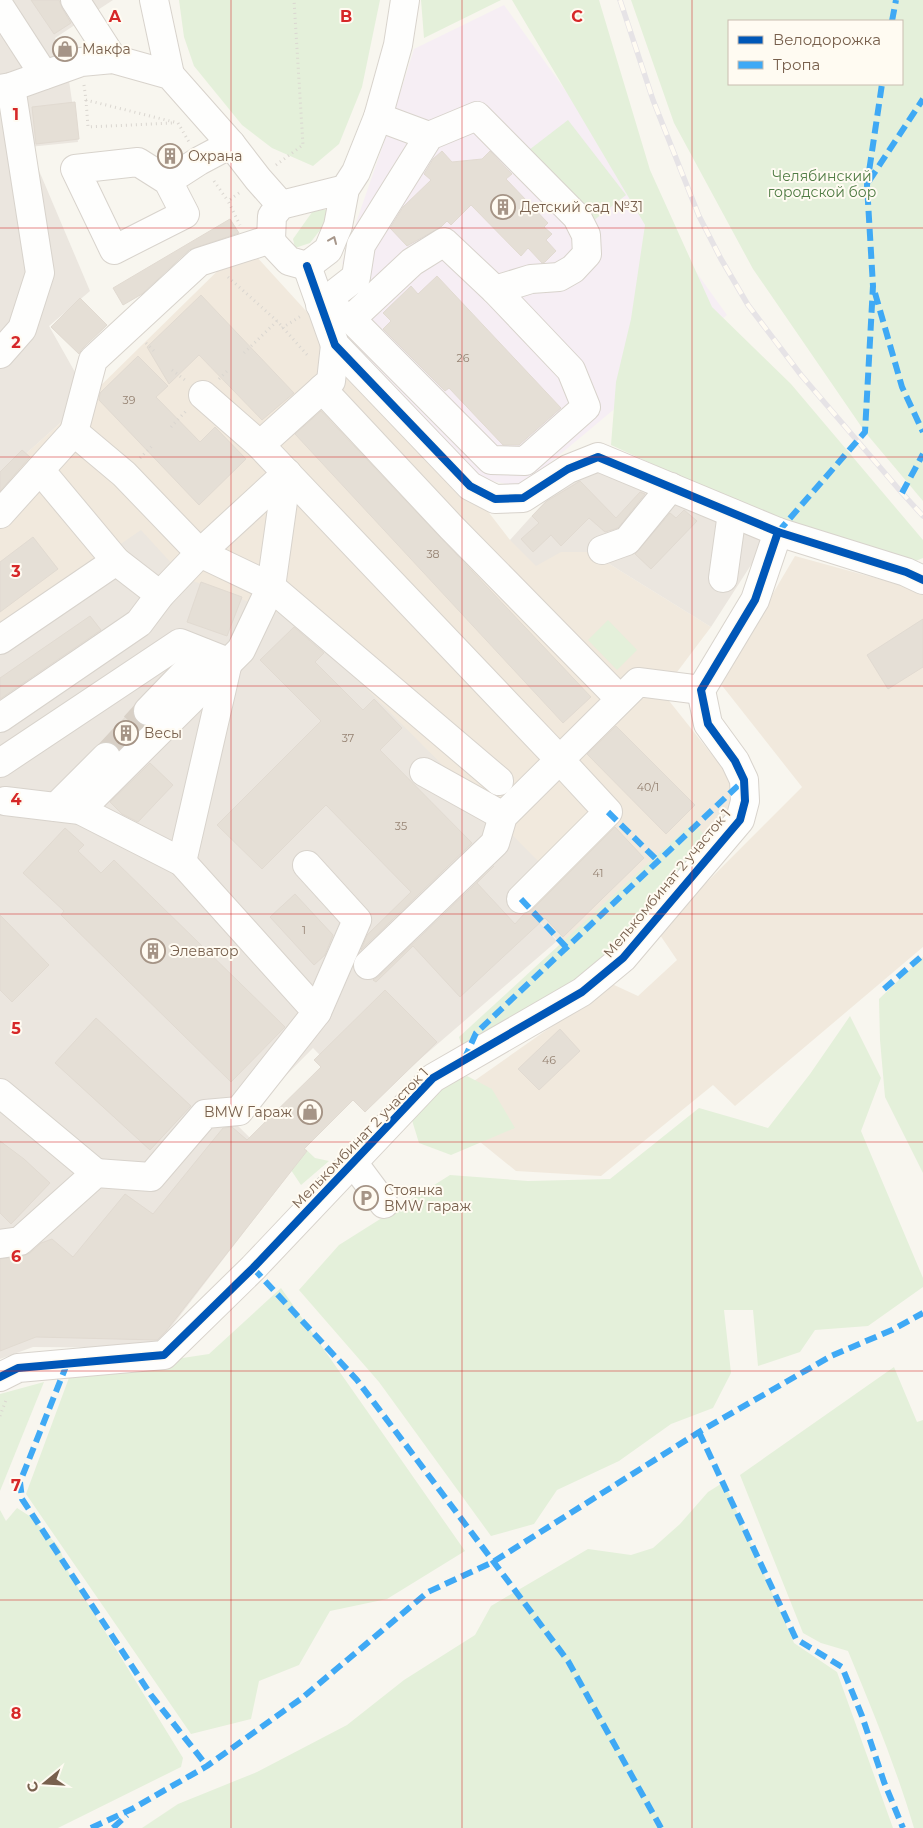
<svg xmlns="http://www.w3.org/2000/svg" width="923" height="1828" viewBox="0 0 923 1828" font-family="Montserrat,sans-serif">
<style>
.residential{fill:#f1e9dd}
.industrial{fill:#ebe6df}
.education{fill:#f6eef4}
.green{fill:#e4f0da;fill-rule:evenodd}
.building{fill:#e5dfd6;stroke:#e1dad1}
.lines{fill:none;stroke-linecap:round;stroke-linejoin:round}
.minor-tunnel{stroke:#d8d0c6;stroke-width:28;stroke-dasharray:28 14;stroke-linecap:butt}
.minor-casing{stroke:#d8d3cc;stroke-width:30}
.path{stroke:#dad6d0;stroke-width:3;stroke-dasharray:1 4;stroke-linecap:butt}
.minor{stroke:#fefefd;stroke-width:28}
.rail-casing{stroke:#e6e3e6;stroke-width:5.5}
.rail{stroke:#fffbf2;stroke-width:4;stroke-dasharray:11;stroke-linecap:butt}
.quiet{stroke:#3fa9f5;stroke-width:6;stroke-dasharray:12 6;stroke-linecap:butt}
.cycleway-casing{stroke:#fffbf2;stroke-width:11}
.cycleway{stroke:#0057b8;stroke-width:8}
.oneway{stroke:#a7978b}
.grid{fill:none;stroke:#d62828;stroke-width:1;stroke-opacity:0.55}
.labels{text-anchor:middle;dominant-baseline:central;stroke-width:4;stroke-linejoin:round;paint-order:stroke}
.number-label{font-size:11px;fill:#958272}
.poi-label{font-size:14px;fill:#78604d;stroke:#fffbf2;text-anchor:start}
.park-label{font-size:14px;fill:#517d45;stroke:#fffbf2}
.street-label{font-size:14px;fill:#78604d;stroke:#fffbf2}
.grid-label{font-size:16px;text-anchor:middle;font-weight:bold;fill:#d62828;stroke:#fffbf2;stroke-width:4;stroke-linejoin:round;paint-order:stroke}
</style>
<rect width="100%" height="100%" fill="#f8f6ef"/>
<g class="residential">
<path d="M245 244 483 505 510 540 561 552H590L711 627 662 692 729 776 732 818 579 963 522 903 0 627V477L89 397Z"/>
<path d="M795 556 923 591V947L735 1106 713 1085 601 1176 516 1171 437 1107 612 984 638 996 677 960 660 935 696 893 802 787 720 683Z"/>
</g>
<g class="industrial">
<path d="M0 0H113L55 38 67 67 78 142 29 147 90 291 49 326 89 397 0 477Z"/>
<path d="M599 464 767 540 711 627 590 552H561L536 566 510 540 574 469Z"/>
<path d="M141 530 185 578 298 620 551 874 522 903 557 941 368 1104 313 1048 237 1125 288 1175 155 1348 33 1347 0 1359V627Z"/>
</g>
<path class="education" d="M504 5 727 315 521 487 478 478 329 320 356 277 342 263 391 122 414 49Z"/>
<g class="green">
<path d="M179 0H380L362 87 339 144 313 166 272 148 242 125 194 66 184 37Z"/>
<path d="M421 0H501L424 38Z"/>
<path d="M512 0H599L650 170 712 307 791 384 923 540V558L913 562 767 516 611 445 616 382 631 319 645 225Z"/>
<path d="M631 0H923V501L865 432 753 269 674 123ZM902 21V84H729V21Z"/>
<path d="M568 120 626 195 588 225 529 150Z"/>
<path d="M315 208 326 210 328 220 310 243 295 248 293 239Z"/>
<path d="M608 620 637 650 617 670 588 640Z"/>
<path d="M693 822 713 845 587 979 463 1050 459 1037Z"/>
<path d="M923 957V1173L885 1097 880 1040 879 999Z"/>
<path d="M850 1016 881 1078 861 1131 923 1278V1287L868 1326 815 1330 800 1352 758 1366 753 1310H724L731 1373 713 1408 671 1424 619 1461 557 1490 534 1524 491 1536 379 1382 299 1290 339 1245 450 1175 528 1181 610 1179 699 1108 768 1128 810 1074Z"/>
<path d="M467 1076 492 1089 515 1128 451 1155 419 1143 411 1117 424 1096Z"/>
<path d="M299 1143 315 1158 329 1161 301 1185 291 1170Z"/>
<path d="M281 1288 465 1551 387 1599 330 1611 299 1665 259 1681 251 1719 191 1734 26 1494 70 1375 209 1354Z"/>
<path d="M894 1367 917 1422 923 1420V1828H914C896 1767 872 1709 848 1651L821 1643 803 1633 740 1475Z"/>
<path d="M44 1382 0 1491V1394Z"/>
<path d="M724 1482 794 1643 837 1672 893 1828H142L178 1804 257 1772 347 1725 404 1680 475 1635 491 1606 588 1549 631 1555 653 1548 680 1524 708 1492Z"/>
<path d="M17 1508 31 1517 59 1547 69 1573 183 1758 181 1767 58 1828H0V1510L6 1521Z"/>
</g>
<g class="building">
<path d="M31 0H59L62 8 71 23 54 34Z"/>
<path d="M75 102 79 139 36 144 32 107Z"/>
<path d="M442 151 452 162 482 159 490 151 512 174 506 179 548 223 544 227 552 234 546 240 556 251 545 262 542 263 528 248 521 256 471 205 451 225 447 221 441 227 407 246 390 228 403 207 431 180 424 174 433 159Z"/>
<path d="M230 219 239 233 189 250 142 294 123 305 113 288Z"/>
<path d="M437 276 561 408 519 445H503L449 388 445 391 383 329 391 321 383 313 411 286 418 294Z"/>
<path d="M201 295 294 393 262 420 199 355 169 384 147 347Z"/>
<path d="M80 298 107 325 82 349 79 354 51 327Z"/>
<path d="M138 356 168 386 156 397 200 442 215 427 246 459 199 505 99 400 100 393Z"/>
<path d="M321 411 591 697 563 723 295 434Z"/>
<path d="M22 450 30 457 0 491V472Z"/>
<path d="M580 481 616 518 640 492 645 494 618 528 605 532 589 518 561 546 551 535 533 552 521 539 539 523 532 516 547 501Z"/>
<path d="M684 510 697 521 651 569 635 554 670 513 676 518Z"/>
<path d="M33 537 58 569 0 612V562Z"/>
<path d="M201 582 242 597 227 636 187 622Z"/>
<path d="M90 616 101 630 0 699V678Z"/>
<path d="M923 619V667L888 689 867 655Z"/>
<path d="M294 627 324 653 315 662 363 710 374 699 402 728 380 750 472 843 361 950 367 935 411 892 326 805 262 869 217 825 321 721 260 660Z"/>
<path d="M133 709V716L137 722 143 725 119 749 110 742 101 743Z"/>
<path d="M616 726 695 805 666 834 587 754Z"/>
<path d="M150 763 173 785 138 822 122 814 110 802Z"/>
<path d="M615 827 644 858 563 937 545 918 460 997 413 946 376 982 373 980 379 976 494 866 477 883 515 924 524 914 532 910Z"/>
<path d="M65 828 84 845 78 851 101 873 114 860 285 1027 231 1082 61 915 64 911 23 873Z"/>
<path d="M295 894 333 935 325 955 314 965 270 917Z"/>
<path d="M0 915 49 965 12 1002 0 990Z"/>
<path d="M385 990 437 1042 365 1112 353 1100 304 1149 307 1151 166 1331 157 1340 36 1337 0 1351V1259L23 1256 30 1253 41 1243 52 1239 73 1257 125 1194 153 1214 223 1128 232 1127 247 1140 321 1067 314 1060Z"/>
<path d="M96 1018 191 1106 150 1150 55 1063Z"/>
<path d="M560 1029 580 1051 539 1090 518 1069Z"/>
<path d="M0 1141 24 1159 50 1183 11 1224 0 1213Z"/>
</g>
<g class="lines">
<path class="minor-tunnel" d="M106 757 148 711"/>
<defs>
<g id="minor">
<path d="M75 0 113 59"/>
<path d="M154 0 170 75"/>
<path d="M0 7 44 75"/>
<path d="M0 89 11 87 81 62 113 59 170 75 231 144 258 179 281 205"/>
<path d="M378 117 429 136"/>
<path d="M168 181 185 214 114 250 75 169 138 162 168 181 199 161 231 144"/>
<path d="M345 189 281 205 272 216 271 239 274 245 289 261 307 266 328 250 338 226 345 189 356 172 378 117 398 45 405 0"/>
<path d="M271 239 199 262 93 360 74 432 124 474 200 553 271 587 499 781"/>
<path d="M307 266 335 345 470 486 495 499 523 498 568 469 598 457 778 532 906 572 923 580"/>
<path d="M320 305 356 277 361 245 429 136 477 116 577 217 586 235 587 254 573 269 559 277 531 279 495 290 444 242 412 262 351 319"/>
<path d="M335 310 351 319 491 460 525 461 586 407 571 370 495 290"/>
<path d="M0 354 22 329 40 273 11 87"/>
<path d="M322 389 452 528 620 699"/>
<path d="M203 395 260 445 559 759 608 812 521 899"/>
<path d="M260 445 331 381 335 345"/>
<path d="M40 470 116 561 160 595"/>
<path d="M0 514 74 432"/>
<path d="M602 550 627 541 671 487"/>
<path d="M723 578 732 513"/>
<path d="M0 640 116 561"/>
<path d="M148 711 204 653"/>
<path d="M0 718 139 623 160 595 200 553 287 473"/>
<path d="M0 763 180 643 228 662 182 862"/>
<path d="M424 772 503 816"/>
<path d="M56 807 106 757"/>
<path d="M80 810 241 650 271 587 287 473"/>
<path d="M307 865 357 920 317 1012"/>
<path d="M368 965 495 843 503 816 638 682 701 690"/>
<path d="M0 1093 96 1173"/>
<path d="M352 1161 384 1204"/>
<path d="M0 1244 20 1241 96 1173 151 1177 205 1114 239 1111 317 1012 182 862 80 810 5 801"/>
<path d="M0 1377 18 1368 164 1355 253 1268 433 1078 582 992 623 958 740 820 745 801 744 780 735 761 708 724 701 690 755 600 778 532"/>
</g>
</defs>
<use href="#minor" class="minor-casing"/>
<g class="path">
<path d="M84 85 86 100 178 123 189 142"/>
<path d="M86 100 88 127 172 123"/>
<path d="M276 165 303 145 294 0"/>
<path d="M214 181 228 201"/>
<path d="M239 193 228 201 240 225"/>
<path d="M228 277 277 321 309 357"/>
<path d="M282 328 301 316"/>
<path d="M146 343 154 351"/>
<path d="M244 353 277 321"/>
<path d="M172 370 185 380"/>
<path d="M219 379 227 371"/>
<path d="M171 427 186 411"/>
<path d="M140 458 154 444"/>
<path d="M0 1416 6 1400"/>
</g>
<use href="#minor" class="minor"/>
<defs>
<path id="rail" d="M620 0 653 100 699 216 721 259 748 305 801 375 902 493 923 516"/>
</defs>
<use href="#rail" class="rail-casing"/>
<use href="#rail" class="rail"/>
<g class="quiet">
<path d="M892 21 896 0"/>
<path d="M869 181 923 99"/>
<path d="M875 293 902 387 923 432"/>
<path d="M902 493 923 454"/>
<path d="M778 532 865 432 873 286 867 185 882 84"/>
<path d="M608 812 658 861"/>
<path d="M521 899 567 948"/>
<path d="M884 989 923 955"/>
<path d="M464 1060 476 1033 744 780"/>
<path d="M253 1268 357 1380 568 1661 661 1828"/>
<path d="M67 1364 20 1482 22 1499 151 1695 207 1766"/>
<path d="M699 1432 796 1639 842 1667 862 1716 884 1782 903 1828"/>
<path d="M91 1828 132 1809 207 1766 302 1698 428 1592 493 1562 699 1432 831 1356 892 1330 923 1313"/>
<path d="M113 1828 127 1815"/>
</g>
<defs>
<g id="cycleway">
<path d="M307 266 335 345 470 486 495 499 523 498 568 469 598 457 778 532 906 572 923 580"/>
<path d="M0 1377 18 1368 164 1355 253 1268 433 1078 582 992 623 958 740 820 745 801 744 780 735 761 708 724 701 690 755 600 778 532"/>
</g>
</defs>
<use href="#cycleway" class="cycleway-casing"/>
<use href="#cycleway" class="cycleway"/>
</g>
<defs><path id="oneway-chevron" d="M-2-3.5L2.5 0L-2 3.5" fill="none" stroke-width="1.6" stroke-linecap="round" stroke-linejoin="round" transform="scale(1.25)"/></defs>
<use class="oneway" href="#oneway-chevron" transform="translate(333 240) rotate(-67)"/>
<path class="grid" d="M231 0V1828M462 0V1828M692 0V1828M0 228H923M0 457H923M0 686H923M0 914H923M0 1142H923M0 1371H923M0 1600H923"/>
<defs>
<symbol id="shop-ring" viewBox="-11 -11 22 22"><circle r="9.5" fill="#fffbf2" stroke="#a59486" stroke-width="1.5"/><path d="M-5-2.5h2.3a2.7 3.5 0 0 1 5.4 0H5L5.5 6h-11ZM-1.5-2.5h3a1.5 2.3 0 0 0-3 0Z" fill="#a59486"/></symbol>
<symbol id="building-ring" viewBox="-11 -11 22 22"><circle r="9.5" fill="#fffbf2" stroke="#a59486" stroke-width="1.5"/><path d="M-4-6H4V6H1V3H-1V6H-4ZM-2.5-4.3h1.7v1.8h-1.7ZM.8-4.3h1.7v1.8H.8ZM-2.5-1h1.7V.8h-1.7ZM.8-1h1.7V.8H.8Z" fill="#a59486"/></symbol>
<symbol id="parking-ring" viewBox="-11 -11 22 22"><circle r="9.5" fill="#fffbf2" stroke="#a59486" stroke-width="1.5"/><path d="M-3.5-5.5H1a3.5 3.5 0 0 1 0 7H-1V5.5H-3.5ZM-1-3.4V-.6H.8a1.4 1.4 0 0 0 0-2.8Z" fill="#a59486"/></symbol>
</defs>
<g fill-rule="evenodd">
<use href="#shop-ring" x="51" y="35" width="28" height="28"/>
<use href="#building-ring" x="156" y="142" width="28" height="28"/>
<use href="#building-ring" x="489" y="193" width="28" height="28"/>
<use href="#building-ring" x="112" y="719" width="28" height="28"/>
<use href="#building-ring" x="139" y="937" width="28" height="28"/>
<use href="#shop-ring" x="296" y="1098" width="28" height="28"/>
<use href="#parking-ring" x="352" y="1184" width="28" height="28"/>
</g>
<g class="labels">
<g class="number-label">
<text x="463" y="358">26</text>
<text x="129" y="400">39</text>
<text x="433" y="554">38</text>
<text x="348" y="738">37</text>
<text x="648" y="787">40/1</text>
<text x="401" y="826">35</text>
<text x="598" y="873">41</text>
<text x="304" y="930">1</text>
<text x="549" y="1060">46</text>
</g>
<g class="poi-label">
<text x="82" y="49">Макфа</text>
<text x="188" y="156">Охрана</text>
<text x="520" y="207">Детский сад №31</text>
<text x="144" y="733">Весы</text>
<text x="170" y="951">Элеватор</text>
<text x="292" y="1112" text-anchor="end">BMW Гараж</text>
<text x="384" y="1190">Стоянка<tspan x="384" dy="16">BMW гараж</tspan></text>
</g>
<g class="park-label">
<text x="822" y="176">Челябинский<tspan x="822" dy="16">городской бор</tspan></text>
</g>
<g class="street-label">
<text transform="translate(667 883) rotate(-50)">Мелькомбинат 2 участок 1</text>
<text transform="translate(360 1138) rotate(-46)">Мелькомбинат 2 участок 1</text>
</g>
</g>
<g class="grid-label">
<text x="115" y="22">A</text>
<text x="346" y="22">B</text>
<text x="577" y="22">C</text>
<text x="16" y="120">1</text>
<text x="16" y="348">2</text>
<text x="16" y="577">3</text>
<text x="16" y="805">4</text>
<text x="16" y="1034">5</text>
<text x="16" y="1262">6</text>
<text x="16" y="1491">7</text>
<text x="16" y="1719">8</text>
</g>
<rect x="728" y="20" width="175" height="65" fill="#fffbf2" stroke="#c9bdb0"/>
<rect x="738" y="36" width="25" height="8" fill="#0057b8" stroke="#c9bdb0"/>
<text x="773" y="45" font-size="15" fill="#78604d">Велодорожка</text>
<rect x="738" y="61" width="25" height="8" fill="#3fa9f5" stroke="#c9bdb0"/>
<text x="773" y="70" font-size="15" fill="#78604d">Тропа</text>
<g transform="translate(45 1783) rotate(252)" stroke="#fffbf2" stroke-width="4" paint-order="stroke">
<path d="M0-4L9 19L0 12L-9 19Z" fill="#78604d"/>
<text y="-8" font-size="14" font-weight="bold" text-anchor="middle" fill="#78604d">С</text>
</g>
</svg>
